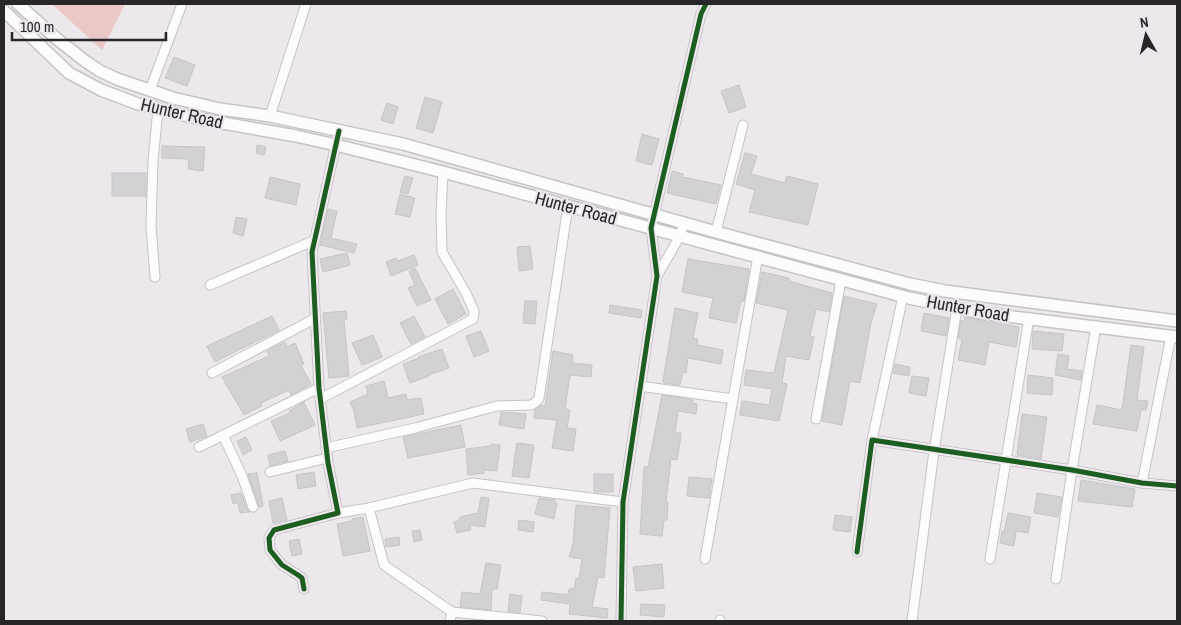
<svg xmlns="http://www.w3.org/2000/svg" width="1181" height="625" viewBox="0 0 1181 625" font-family="'Archivo Narrow',sans-serif">
<style>
.green{fill:#eac8c7}
.building{fill:#d3d1d4;stroke:#c6c4c7}
.lines{fill:none;stroke-linecap:round;stroke-linejoin:round}
.minor-casing{stroke:#c6c2c5;stroke-width:11}
.secondary-casing{stroke:#c6c2c5;stroke-width:14}
.minor{stroke:#fcfcfc;stroke-width:9}
.secondary{stroke:#fcfcfc;stroke-width:11}
.cycleway-casing{stroke:#eee6ed;stroke-width:8}
.cycleway{stroke:#1b5e20;stroke-width:5}
.labels{text-anchor:middle;dominant-baseline:central;stroke-width:4.5;stroke-linejoin:round;paint-order:stroke}
.street-label{font-size:18px;fill:#282628;stroke:#eee6ed}
</style>
<rect width="100%" height="100%" fill="#ece8ec"/>
<path class="green" d="M52 4H125L102 50Z"/>
<g class="building">
<path d="M174 57 195 65 187 86 165 78Z"/>
<path d="M739 85 746 107 729 113 721 91Z"/>
<path d="M425 97 442 102 433 133 416 128Z"/>
<path d="M387 103 398 107 393 124 381 120Z"/>
<path d="M642 134 659 139 652 165 636 161Z"/>
<path d="M257 145 266 147 264 155 256 153Z"/>
<path d="M162 146 205 147 203 171 188 169 189 159 162 158Z"/>
<path d="M745 153 757 156 751 174 785 183 787 176 818 184 808 225 749 212 755 190 736 184Z"/>
<path d="M672 171 683 174V177L721 185 716 204 667 193Z"/>
<rect x="112" y="173" width="34" height="23"/>
<path d="M405 176 413 178 408 194 400 192Z"/>
<path d="M270 177 300 184 296 205 265 198Z"/>
<path d="M400 194 415 198 410 217 395 214Z"/>
<path d="M328 209 337 211 331 238 357 244 354 253 320 245Z"/>
<path d="M236 217 247 219 243 236 233 233Z"/>
<path d="M530 246 533 269 519 271 517 247Z"/>
<path d="M347 253 350 265 323 272 320 259Z"/>
<path d="M414 255 418 265 391 276 386 262 396 258 397 261Z"/>
<path d="M688 259 749 269 744 301H741L736 323 709 318 713 298 682 292Z"/>
<path d="M415 268 431 300 417 306 408 288 415 285 409 271Z"/>
<path d="M762 272 789 278V281L832 293 829 312 816 309 810 336 814 337 809 360 786 356 782 383 787 384 779 421 740 415 742 401 769 405 772 389 744 385 746 370 774 373 788 310 756 303Z"/>
<path d="M453 289 466 314 448 324 435 299Z"/>
<path d="M844 296 877 304 871 323 860 383 850 381 842 425 822 421Z"/>
<path d="M525 301H537L535 324 523 323Z"/>
<path d="M610 305 642 310 641 318 609 313Z"/>
<path d="M675 308 698 313 693 338 698 339 697 345 723 350 721 364 688 358 686 373 683 372 680 385 664 383 663 381Z"/>
<path d="M346 311 347 319 344 320 349 376 329 378 323 313Z"/>
<path d="M924 313 949 318 946 336 921 331Z"/>
<path d="M272 316 279 330 215 362 207 346Z"/>
<path d="M414 316 425 337 411 344 400 323Z"/>
<path d="M965 317 1019 327 1016 347 989 342 985 365 958 360 962 339 958 338 961 320 964 321Z"/>
<path d="M481 331 489 351 474 357 466 336Z"/>
<path d="M1033 331 1064 334 1062 351 1032 349Z"/>
<path d="M373 335 382 357 362 365 352 343Z"/>
<path d="M285 342 287 347 295 343 304 364 301 365 311 384 291 395 289 390 261 403 262 406 244 415 222 377 269 356 267 351Z"/>
<path d="M1131 345 1144 347 1137 400 1148 401 1146 410H1141L1137 431 1093 424 1097 405 1122 410Z"/>
<path d="M442 349 449 368 429 375V376L410 383 403 364 419 358 418 357Z"/>
<path d="M553 351 573 355 572 363 592 365 591 377 570 375 565 409 570 410 567 428 576 429 573 451 552 448 557 420 534 418 535 410 541 405 545 406Z"/>
<path d="M1058 354 1069 356 1067 369 1082 371 1081 380 1055 375Z"/>
<path d="M895 364 910 367 909 376 893 373Z"/>
<path d="M1028 375 1053 378 1052 395 1027 393Z"/>
<path d="M912 376 929 378 926 396 909 393Z"/>
<path d="M384 381 388 398 406 394 407 400 421 398 424 414 357 428 354 411 350 402 368 394 366 386Z"/>
<path d="M662 395 693 400 692 403 697 404 696 414 678 411 675 433H681L680 442 677 460 671 459 666 501 668 502 667 520H664L662 536 640 534 644 467H648Z"/>
<path d="M304 402 315 425 280 441 271 421 290 413 289 411Z"/>
<path d="M501 412 526 414 524 429 499 425Z"/>
<path d="M1022 414 1047 417 1041 459 1017 455Z"/>
<path d="M203 424 207 436 190 442 186 429Z"/>
<path d="M461 425 465 447 408 458 403 437Z"/>
<path d="M246 437 252 450 243 455 237 441Z"/>
<path d="M517 443 534 445 529 478 512 476Z"/>
<path d="M491 444 500 445 497 471 484 470V473L468 475 466 449 490 446Z"/>
<path d="M285 451 288 461 270 466 268 455Z"/>
<path d="M314 472 316 486 298 489 296 475Z"/>
<path d="M257 473 263 506 259 507 248 474Z"/>
<rect x="594" y="474" width="19" height="18"/>
<path d="M689 477 712 479 709 498 687 496Z"/>
<path d="M1081 480 1135 489 1132 507 1078 501Z"/>
<path d="M241 493 247 509 250 512 240 513 238 503 233 504 231 495Z"/>
<path d="M1037 493 1062 497 1058 517 1034 513Z"/>
<path d="M481 497 489 498 485 527 470 525 471 530 457 533 454 522 459 521 460 517 478 513Z"/>
<path d="M282 498 287 520 273 523 269 501Z"/>
<path d="M539 498 555 500V503H557L554 519 535 514Z"/>
<path d="M576 505 610 508 604 578 598 577 592 607 608 609 607 618 569 614 570 604 541 600 542 592 568 595 569 589H574L576 578H579L582 559 569 557 573 544Z"/>
<path d="M1008 513 1031 517 1028 533 1016 531 1014 546 1000 543 1002 531 1004 532Z"/>
<path d="M835 515 852 517 850 532 833 530Z"/>
<path d="M363 517 370 551 343 556 337 524 352 521V519Z"/>
<path d="M519 520 534 522 533 532 518 530Z"/>
<path d="M420 530 422 540 414 542 412 531Z"/>
<path d="M399 537 400 545 386 547 385 539Z"/>
<path d="M299 539 302 554 292 556 289 541Z"/>
<path d="M486 563 501 565 497 589H492L491 610 460 607 462 592 480 594Z"/>
<path d="M662 564 664 588 636 591 633 567Z"/>
<path d="M510 594 522 596 520 613 508 611Z"/>
<path d="M641 604 665 605 664 617 640 615Z"/>
</g>
<g class="lines">
<defs>
<g id="minor">
<path d="M150 90 182 4"/>
<path d="M270 116 306 4"/>
<path d="M716 232 743 125"/>
<path d="M657 276 680 236 684 222"/>
<path d="M155 277 151 226 153 161 158 109"/>
<path d="M210 285 313 241"/>
<path d="M212 373 314 319"/>
<path d="M640 386 733 399"/>
<path d="M320 399 473 319 474 311 466 293 442 252 441 215 443 172"/>
<path d="M816 419 841 280"/>
<path d="M223 435 242 476 253 507"/>
<path d="M872 440 903 296"/>
<path d="M199 447 319 388"/>
<path d="M326 448 415 428 497 406 531 405 536 402 539 398 568 206"/>
<path d="M270 472 327 458"/>
<path d="M1142 483 1171 336"/>
<path d="M369 508 384 565 452 612 450 621"/>
<path d="M338 513 369 508 473 483 623 502"/>
<path d="M857 552 872 440 1072 470 1142 483 1177 486"/>
<path d="M705 559 758 256"/>
<path d="M990 559 1029 318"/>
<path d="M1056 579 1072 470 1096 326"/>
<path d="M304 589 302 578 298 575 282 565 270 550 269 538 274 530 338 513 328 463 319 388 312 252 339 131"/>
<path d="M452 612 542 621"/>
<path d="M621 621 623 502 657 276 651 228 701 14 706 4"/>
<path d="M720 621V620"/>
<path d="M912 621 934 451 957 308"/>
</g>
<g id="secondary">
<path d="M18 4 57 39 85 61 100 71 117 79 173 98 220 109 270 116 403 144 716 232 910 284 945 291 1177 321"/>
<path d="M4 11 69 73 101 90 138 104 200 119 296 136 336 145 443 172 909 298 982 313 1177 337"/>
</g>
</defs>
<use href="#minor" class="minor-casing"/>
<use href="#secondary" class="secondary-casing"/>
<use href="#minor" class="minor"/>
<use href="#secondary" class="secondary"/>
<defs>
<g id="cycleway">
<path d="M857 552 872 440 1072 470 1142 483 1177 486"/>
<path d="M304 589 302 578 298 575 282 565 270 550 269 538 274 530 338 513 328 463 319 388 312 252 339 131"/>
<path d="M621 621 623 502 657 276 651 228 701 14 706 4"/>
</g>
</defs>
<use href="#cycleway" class="cycleway-casing"/>
<use href="#cycleway" class="cycleway"/>
</g>
<g class="labels">
<g class="street-label">
<text transform="translate(182 113) rotate(13)">Hunter Road</text>
<text transform="translate(576 208) rotate(15)">Hunter Road</text>
<text transform="translate(968 308) rotate(10)">Hunter Road</text>
</g>
</g>
<rect width="1181" height="625" fill="none" stroke="#282628" stroke-width="10"/>
<g transform="translate(1146 35) rotate(352)" stroke="#eee6ed" stroke-width="4" paint-order="stroke">
<path d="M0-4L9 19L0 12L-9 19Z" fill="#282628"/>
<text y="-8" font-size="14" font-weight="bold" text-anchor="middle" fill="#282628">N</text>
</g>
<path d="M12 32v8h154v-8" fill="none" stroke="#282628" stroke-width="2.5"/>
<text x="20" y="32" font-size="15" fill="#282628" stroke="#eee6ed" stroke-width="4" paint-order="stroke">100 m</text>
</svg>
